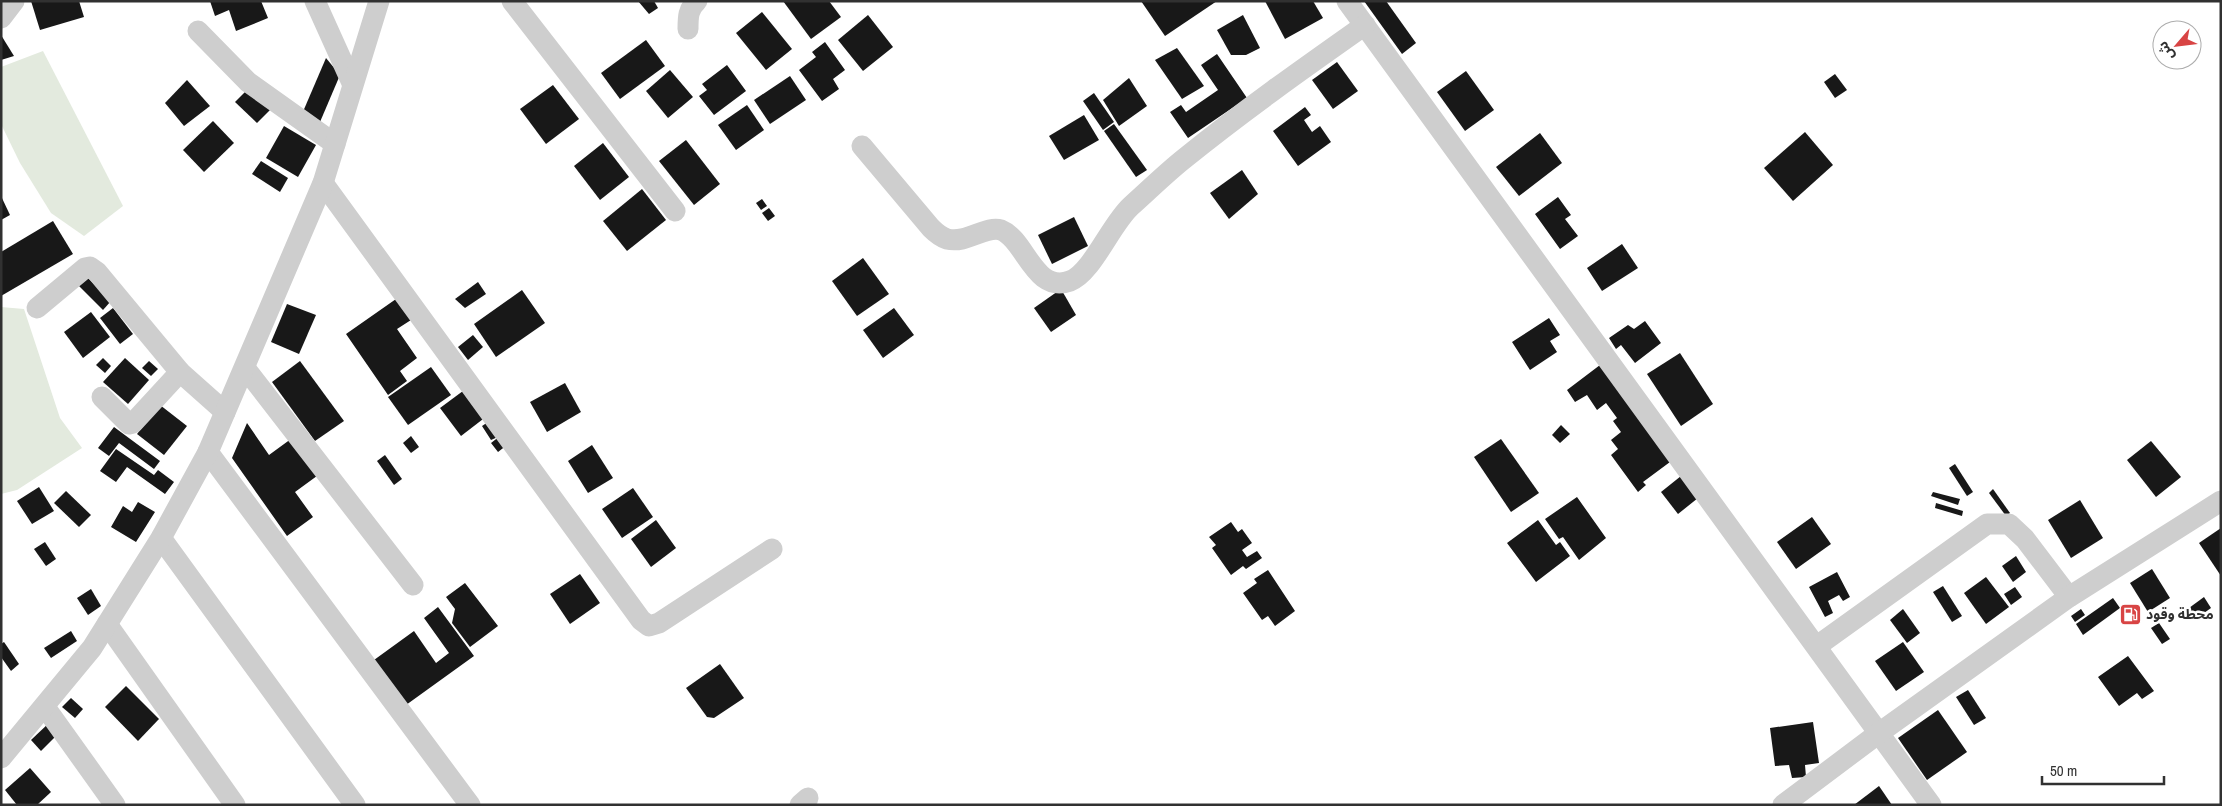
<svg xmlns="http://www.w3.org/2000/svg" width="2222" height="806" viewBox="0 0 2222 806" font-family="'Archivo Narrow','Noto Sans Arabic',sans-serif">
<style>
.green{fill:#e3eade}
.building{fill:#181818}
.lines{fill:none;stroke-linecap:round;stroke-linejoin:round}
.minor{stroke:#cecece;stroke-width:21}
.labels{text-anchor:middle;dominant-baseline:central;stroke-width:5;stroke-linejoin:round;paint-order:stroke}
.poi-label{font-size:14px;font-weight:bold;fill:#313131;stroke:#fff;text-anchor:start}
</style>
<rect width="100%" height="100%" fill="#fff"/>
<g class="green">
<path d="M43 51 123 206 84 236 51 213 20 163 1 124V67Z"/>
<path d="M1 307 24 309 60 418 82 448 17 490 1 494Z"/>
</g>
<g class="building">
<path d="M31 1H79L84 17 40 30Z"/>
<path d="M210 1H261L268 18 236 31 229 10 215 16Z"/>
<path d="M638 1H654L658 8 649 14Z"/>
<path d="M783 1H829L841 17 811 39Z"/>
<path d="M1141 1H1217L1165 36Z"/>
<path d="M1265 1H1313L1323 18 1285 39Z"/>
<path d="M1364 1H1386L1416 43 1402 54Z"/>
<path d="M762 12 792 49 766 70 736 33Z"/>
<path d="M868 15 893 47 863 71 838 40Z"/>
<path d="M1243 15 1260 48 1246 55H1231L1217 30Z"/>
<path d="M1 35 14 56 1 60Z"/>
<path d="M646 40 665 66 620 99 601 73Z"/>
<path d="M825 42 845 70 833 79 839 89 822 101 799 70 816 57 812 52Z"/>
<path d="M1177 48 1204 86 1182 99 1155 60Z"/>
<path d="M1217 54 1247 98 1188 138 1170 112 1181 105 1186 112 1218 90 1201 65Z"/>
<path d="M326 58 340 75 320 122 302 114Z"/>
<path d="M1337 62 1358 91 1333 109 1312 80Z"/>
<path d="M727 65 746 91 714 115 699 96 707 90 702 84Z"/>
<path d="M670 70 693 97 668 118 646 91Z"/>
<path d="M1466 71 1494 110 1465 131 1437 92Z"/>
<path d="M1835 74 1847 90 1835 98 1824 82Z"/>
<path d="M790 76 806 100 770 124 754 100Z"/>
<path d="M1129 78 1147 106 1119 126 1103 100Z"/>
<path d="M187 80 210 106 184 126 165 103Z"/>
<path d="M553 85 579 119 546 144 520 109Z"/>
<path d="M248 89 270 110 257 123 235 102Z"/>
<path d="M1094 93 1114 122 1103 130 1083 101Z"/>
<path d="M747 105 764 130 736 150 718 125Z"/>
<path d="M1305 107 1311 115 1304 120 1312 132 1320 126 1331 142 1298 166 1273 131Z"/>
<path d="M1084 115 1099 140 1064 160 1049 136Z"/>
<path d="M213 121 234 143 204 172 183 150Z"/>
<path d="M1114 124 1147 170 1136 177 1104 131Z"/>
<path d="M284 126 316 145 298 177 266 158Z"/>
<path d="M1805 132 1833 165 1793 201 1764 168Z"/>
<path d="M1540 133 1562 163 1519 196 1496 167Z"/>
<path d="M686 140 720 184 694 205 659 161Z"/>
<path d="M603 143 629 177 600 200 574 166Z"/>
<path d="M261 161 288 178 280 192 252 174Z"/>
<path d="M1242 170 1258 194 1229 219 1210 193Z"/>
<path d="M642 189 666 220 627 251 603 221Z"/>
<path d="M1 196 10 215 1 220Z"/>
<path d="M1558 197 1571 215 1565 219 1578 236 1560 249 1535 214Z"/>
<path d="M762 199 767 206 761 210 756 203Z"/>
<path d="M769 208 775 216 768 221 762 213Z"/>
<path d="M1074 217 1088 246 1052 264 1038 235Z"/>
<path d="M53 221 73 254 1 296V252Z"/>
<path d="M1622 244 1638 268 1602 291 1587 268Z"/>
<path d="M863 258 889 294 857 316 832 281Z"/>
<path d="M86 276 111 301 103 310 77 284Z"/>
<path d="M478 282 486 294 465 308 455 299Z"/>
<path d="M1061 289 1076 315 1051 332 1034 308Z"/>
<path d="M522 290 545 323 496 357 474 324Z"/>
<path d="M396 299 411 320 397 329 417 358 400 371 407 381 388 395 346 334Z"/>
<path d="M287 304 316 315 299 354 271 342Z"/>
<path d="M113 308 133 334 120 344 100 318Z"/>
<path d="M894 308 914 335 883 358 863 330Z"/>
<path d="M91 312 110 337 83 358 64 332Z"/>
<path d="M1549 318 1560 335 1550 341 1557 352 1530 370 1512 342Z"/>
<path d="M1645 321 1661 343 1635 363 1621 345 1616 349 1609 338 1628 325 1634 329Z"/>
<path d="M473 335 483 347 468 360 458 347Z"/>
<path d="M1680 353 1713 404 1681 426 1647 374Z"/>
<path d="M103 358 111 366 105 373 96 365Z"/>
<path d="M125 358 149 380 128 404 103 382Z"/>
<path d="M149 361 158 369 151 376 142 368Z"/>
<path d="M300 361 344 421 315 441 272 382Z"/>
<path d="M1600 365 1670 462 1643 482 1646 485 1638 492 1611 455 1618 449 1611 440 1621 432 1613 421 1617 418 1606 403 1597 410 1587 395 1575 402 1567 390Z"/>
<path d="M431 367 451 395 408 425 388 397Z"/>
<path d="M565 383 581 412 547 432 530 402Z"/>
<path d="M467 388 487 416 461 436 440 408Z"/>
<path d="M160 405 187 426 164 455 137 434Z"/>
<path d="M491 420 507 445 498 452 491 443 500 436 491 440 482 426Z"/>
<path d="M247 423 269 455 295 436 321 473 295 492 313 517 287 536 232 458Z"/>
<path d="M1561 425 1570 434 1560 443 1552 435Z"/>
<path d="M114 427 160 461 154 469 119 443 109 456 98 448Z"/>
<path d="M411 436 419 447 411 453 403 443Z"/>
<path d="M1501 439 1539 493 1511 512 1474 457Z"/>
<path d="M2151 441 2181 477 2156 497 2127 460Z"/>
<path d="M592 445 613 478 588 493 568 461Z"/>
<path d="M116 449 154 475 158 470 174 482 165 494 127 467 116 482 100 471Z"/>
<path d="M385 455 402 479 394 485 377 461Z"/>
<path d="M1955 464 1973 492 1967 496 1949 468Z"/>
<path d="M1681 476 1698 498 1678 514 1661 492Z"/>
<path d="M39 487 54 511 32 524 17 501Z"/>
<path d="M633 488 653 517 622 538 602 509Z"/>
<path d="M1993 489 2010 513 2006 516 1989 493Z"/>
<path d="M66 491 91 515 79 527 54 503Z"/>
<path d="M1933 492 1960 499 1958 505 1931 496Z"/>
<path d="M1577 497 1606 538 1579 560 1563 537 1559 539 1545 519Z"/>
<path d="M2080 500 2103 538 2071 558 2048 520Z"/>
<path d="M138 502 155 512 136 542 111 527 123 506 132 512Z"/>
<path d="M1936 503 1963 511 1962 516 1935 508Z"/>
<path d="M1812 517 1831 544 1796 569 1777 542Z"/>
<path d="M656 520 676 548 651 567 631 539Z"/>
<path d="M1538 520 1556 545 1560 542 1570 556 1536 582 1507 543Z"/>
<path d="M1231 522 1238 532 1242 529 1252 543 1242 550 1247 557 1257 551 1262 558 1246 569 1243 566 1231 575 1212 548 1216 545 1209 537Z"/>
<path d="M2221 528V576L2199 543Z"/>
<path d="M45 542 56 559 46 566 34 549Z"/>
<path d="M2016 556 2026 572 2013 582 2002 566Z"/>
<path d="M2152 569 2170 598 2148 612 2130 583Z"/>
<path d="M1268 570 1295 611 1275 626 1268 616 1262 620 1243 593 1257 583 1254 579Z"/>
<path d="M1837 572 1850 597 1843 601 1839 595 1828 601 1833 613 1825 617 1809 587Z"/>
<path d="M580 574 600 603 570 624 550 594Z"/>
<path d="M1986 577 2009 607 1986 624 1964 593Z"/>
<path d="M465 583 498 626 470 647 452 623 455 609 446 597Z"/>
<path d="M1943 586 1962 616 1952 622 1933 592Z"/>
<path d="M2015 587 2022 597 2011 605 2004 594Z"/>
<path d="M91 589 101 606 88 615 77 598Z"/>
<path d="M2204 597 2211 608 2197 618 2189 608Z"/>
<path d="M2113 598 2120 608 2083 635 2076 624Z"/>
<path d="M438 607 474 656 406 705 374 660 414 631 436 663 449 653 424 618Z"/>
<path d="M1903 609 1920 633 1907 643 1890 620Z"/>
<path d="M2081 609 2085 615 2075 622 2071 616Z"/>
<path d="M2159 623 2170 639 2162 644 2151 628Z"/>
<path d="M71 631 77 641 51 658 44 648Z"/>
<path d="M4 642 19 664 11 671 1 657V644Z"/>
<path d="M1903 642 1924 672 1896 691 1875 661Z"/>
<path d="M2128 656 2154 691 2142 699 2137 693 2119 706 2098 677Z"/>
<path d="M720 664 744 698 714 718 707 717 686 688Z"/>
<path d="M126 686 159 719 138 741 105 707Z"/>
<path d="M1968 690 1986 718 1974 725 1956 697Z"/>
<path d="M71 698 83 709 75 718 62 707Z"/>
<path d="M1938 710 1967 752 1927 780 1898 738Z"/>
<path d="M50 722 60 732 41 751 31 740Z"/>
<path d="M1813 722 1819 763 1805 765 1806 777 1792 778 1789 765 1775 766 1770 728Z"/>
<path d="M30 768 51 792 37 805H17L5 790Z"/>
<path d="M1879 786 1892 805H1854Z"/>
</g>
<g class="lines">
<g class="minor">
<path d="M315 1 352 83"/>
<path d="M512 1 675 211"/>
<path d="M1347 1 1931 805"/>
<path d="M1 18 14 1"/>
<path d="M688 29C688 17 688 9 697 1"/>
<path d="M198 31 248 82 335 144"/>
<path d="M862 146 931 228C935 232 941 237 947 239 967 244 986 225 1001 230 1026 240 1034 294 1070 281 1092 273 1111 224 1131 206 1149 190 1166 173 1185 158 1243 111 1304 68 1365 25"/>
<path d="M323 183 641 620 649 626 659 623 772 549"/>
<path d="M37 308 85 268 90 267 97 272 180 372 225 412"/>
<path d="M245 368 413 585"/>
<path d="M102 397 129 424 133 423 180 372"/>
<path d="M208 452 470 805"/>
<path d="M161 538 355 805"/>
<path d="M107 624 235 805"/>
<path d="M1817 646 1987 524H2009L2025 539 2069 597"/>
<path d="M45 707 115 805"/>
<path d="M1 758 92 648 161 538 208 452 323 183 379 1"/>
<path d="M800 805 808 798"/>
<path d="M1783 805 1879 733 2069 597 2221 501"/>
</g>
</g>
<defs>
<symbol id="fuel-square" viewBox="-11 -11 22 22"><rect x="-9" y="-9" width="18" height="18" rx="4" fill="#d84444" stroke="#fff"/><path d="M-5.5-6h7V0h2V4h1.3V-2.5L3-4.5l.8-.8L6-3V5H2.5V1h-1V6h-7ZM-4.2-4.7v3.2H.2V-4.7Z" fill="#fff"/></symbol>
</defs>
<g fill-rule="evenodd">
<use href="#fuel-square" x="2118" y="602" width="25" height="25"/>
</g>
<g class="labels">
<g class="poi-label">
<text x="2146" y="614">محطة وقود</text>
</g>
</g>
<rect width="2222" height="806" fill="none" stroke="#313131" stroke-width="5"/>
<g transform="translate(2177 45) rotate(242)"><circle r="24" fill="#ffffff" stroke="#adadad"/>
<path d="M0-4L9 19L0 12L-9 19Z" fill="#d84444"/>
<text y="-8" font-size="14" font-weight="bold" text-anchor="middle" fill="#313131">ش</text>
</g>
<path d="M2042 776v8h122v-8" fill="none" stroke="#313131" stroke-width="2.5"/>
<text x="2050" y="776" font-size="15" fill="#313131" stroke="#ffffff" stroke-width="4" paint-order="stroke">50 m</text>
</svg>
